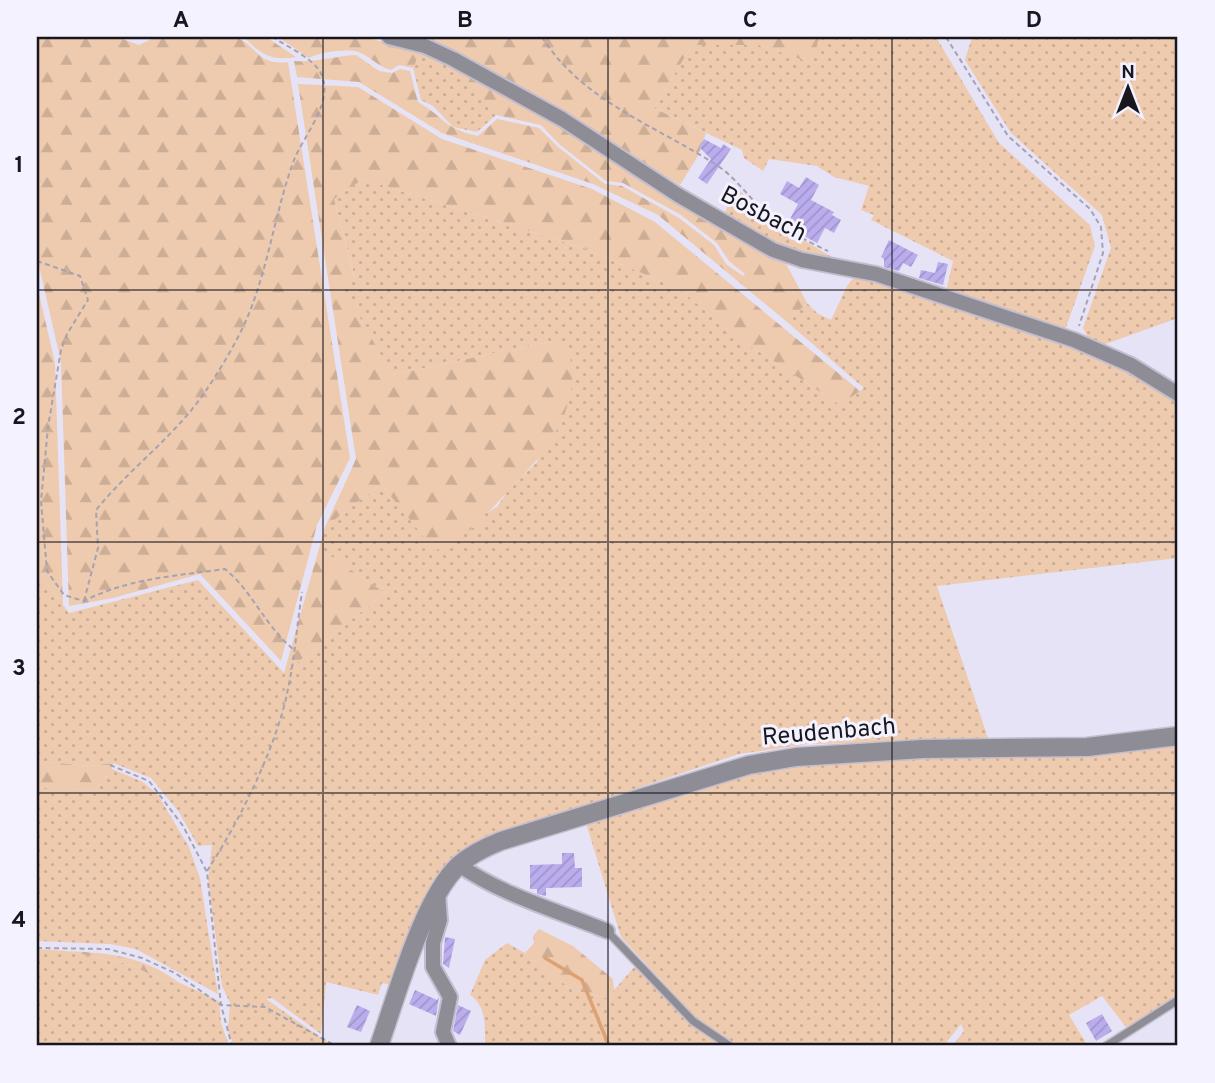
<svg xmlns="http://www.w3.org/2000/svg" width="1215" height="1083" viewBox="0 0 1215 1083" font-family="Overpass,sans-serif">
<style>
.grass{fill:url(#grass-dots)}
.forest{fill:url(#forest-firs)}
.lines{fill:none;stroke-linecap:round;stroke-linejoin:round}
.stream{stroke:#dca274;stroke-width:3.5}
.building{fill:url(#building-hatch)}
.service-casing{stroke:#c2bed0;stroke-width:10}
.minor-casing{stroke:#c2bed0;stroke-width:18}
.tertiary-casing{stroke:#c2bed0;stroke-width:21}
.path{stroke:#a5a2b2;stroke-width:2;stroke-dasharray:5 3.5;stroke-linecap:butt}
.service{stroke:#8e8c94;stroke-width:7}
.minor{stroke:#8e8c94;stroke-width:14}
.tertiary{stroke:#8e8c94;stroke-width:18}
.grid{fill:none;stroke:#19171e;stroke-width:2;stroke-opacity:0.55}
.labels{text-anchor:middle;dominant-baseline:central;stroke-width:6;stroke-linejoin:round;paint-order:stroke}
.street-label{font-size:24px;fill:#19171e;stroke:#f4f2fe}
.neatline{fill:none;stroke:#19171e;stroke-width:2.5}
.grid-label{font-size:23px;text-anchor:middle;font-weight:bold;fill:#19171e}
</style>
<defs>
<pattern id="grass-dots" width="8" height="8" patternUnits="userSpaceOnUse" patternTransform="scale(1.75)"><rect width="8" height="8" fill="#eecaae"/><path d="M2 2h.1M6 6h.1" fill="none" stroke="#ccad95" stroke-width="1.8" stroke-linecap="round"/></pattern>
<pattern id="forest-firs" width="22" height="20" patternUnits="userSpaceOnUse" patternTransform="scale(1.75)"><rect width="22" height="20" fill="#eecaae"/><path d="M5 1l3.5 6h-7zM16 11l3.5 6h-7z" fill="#ccad95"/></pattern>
<pattern id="building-hatch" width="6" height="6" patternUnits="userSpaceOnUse" patternTransform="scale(1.75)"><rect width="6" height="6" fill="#bbaded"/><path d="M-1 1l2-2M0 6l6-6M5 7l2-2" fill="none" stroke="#a094cb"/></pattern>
</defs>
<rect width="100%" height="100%" fill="#e7e3f7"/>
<g class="grass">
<path d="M819 37H936L999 143 1090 225 1095 246 1064 333 945 296 953 261 871 220 874 215 861 210 869 186 834 177 817 166 769 159 763 171 744 158 742 150 654 108 692 45H759L811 62Z"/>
<path d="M972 37H1178V318L1100 346 1090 341 1083 328 1111 248 1102 215 1011 133 965 60Z"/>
<path d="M420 52 471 76 469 83 496 115 477 132 453 127 433 106 421 100 413 68Z"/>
<path d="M363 179 586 249 681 290 734 335 840 405 864 388 787 322 807 303 817 313 831 320 847 286 855 276 1109 358 1178 400V558L937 586 989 741 808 744 739 754 474 843 447 863 428 892 391 985 382 983 378 995 326 982 321 1034 272 998 266 999 333 1046H234L228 1031 230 1003 222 986 208 879 212 845 198 846 179 812 151 778 113 763 89 766 37 761V570L69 613 198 580 284 673 385 593 319 548 325 527 381 484 435 550 483 522 479 517 497 507 507 492 537 462 556 340 392 375 337 278H355L334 199Z"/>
<path d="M735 186C769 220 806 243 848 266 797 254 769 241 724 215Z"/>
<path d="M1178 742V1003L1126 1027 1102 996 1069 1015 1086 1043 1076 1046H952L964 1031 961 1024 946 1043 947 1046H739L699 1021 621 937 585 820C648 800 710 778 775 768 908 748 1044 749 1178 742Z"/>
<path d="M112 769 143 782 158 795 189 847 200 878 218 994 136 949 110 944 37 941V787L94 791Z"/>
<path d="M507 943 525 953 572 990 607 998 637 964 691 1024 722 1046H485C485 1028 487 1006 470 995L485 960Z"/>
<path d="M37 949 66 951 132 965 161 980 178 982 219 1001 221 1023 229 1046H37Z"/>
</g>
<g class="forest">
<path d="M37 37H117L139 45 156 37H235C258 45 256 66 288 62L350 458 317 525 281 661 200 574 113 598 69 606 61 362 37 257Z"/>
<path d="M244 37H266L296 57C271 61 261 55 244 37Z"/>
<path d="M278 37 372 39 420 52 413 68 399 65 391 70C378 67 368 54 355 51 343 49 319 52 309 58Z"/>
<path d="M418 37H819L812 63 759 45H692L654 108 706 133 698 156 680 185C594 132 512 75 418 37Z"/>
<path d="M356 55 379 71 392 73 400 69 410 71 418 102C446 118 442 128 478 136L497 119 539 128 557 146 605 184 622 186 679 218 714 245 726 264 743 276 745 274 729 261 717 243 681 215 623 183 606 181 559 144 541 125 496 115 468 83 471 76 559 125 750 245 783 258 807 303 787 322 658 215 593 184 442 133 359 82 297 77 294 61C312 63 336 56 356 55Z"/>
<path d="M298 84 358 87 442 139 592 189 655 222 860 391 840 405 734 335 681 290 586 249 363 179 334 199 355 279 338 278 392 375 556 340C561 346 570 355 571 362 579 412 543 456 511 488 499 500 494 509 480 517L483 522 435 551 381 484 325 527 356 459Z"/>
<path d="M37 285 55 363 63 605 37 570Z"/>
<path d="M319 548 385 593 284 673Z"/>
<path d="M37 761 89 766 113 763 112 769 94 791 37 787Z"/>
<path d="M539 929 573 946 613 979 614 990 607 998 572 990 525 953 534 943 533 936Z"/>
<path d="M67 951C108 953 144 956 178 982L161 980 132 965Z"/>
</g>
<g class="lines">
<path class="stream" d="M545 958 582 980 609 1046"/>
</g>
<g class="building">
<path d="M704 139 721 148 723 144 731 149 707 184 698 178 711 159 699 147Z"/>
<path d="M806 177 819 185 811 200 834 212 832 215 841 220 834 233 825 228 817 243 804 236 807 231 789 221 798 204 780 194 787 181 799 188Z"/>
<path d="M889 240 918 255 911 267 903 263 899 271 884 267V259L881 257Z"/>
<path d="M938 262 948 264 943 285 919 278 921 270 935 273Z"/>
<path d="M562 853H574L575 868H582V887L546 888V896L537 894V889H530V865L562 864Z"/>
<path d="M445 937 455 939 449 968 443 964Z"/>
<path d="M415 990 437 1000 439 997 436 1016 409 1004Z"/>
<path d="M357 1005 370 1011 361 1032 347 1027Z"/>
<path d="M458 1005 471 1011 460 1035 453 1031Z"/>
<path d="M1102 1014 1112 1031 1096 1041 1086 1023Z"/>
</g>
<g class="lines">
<defs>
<g id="service">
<path d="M607 931 693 1021 730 1046"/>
<path d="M1106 1046 1178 1000"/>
</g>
<g id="minor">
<path d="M389 37 425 46 453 59 562 119 678 195 773 250 802 260 876 274 1074 340 1131 365 1178 394"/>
<path d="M459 865C504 896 556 910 607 931"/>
<path d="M438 894 440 920 433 943V967L450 997 443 1032 449 1046"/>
</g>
<path id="tertiary" d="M379 1046C396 998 423 898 459 865 471 854 486 847 501 841L749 765 796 757 923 749 1087 747 1178 736"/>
</defs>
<use href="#service" class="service-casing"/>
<use href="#minor" class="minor-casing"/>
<use href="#tertiary" class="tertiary-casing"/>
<g class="path">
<path d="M542 37C583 102 657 126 718 166 733 176 744 191 756 203 776 223 803 240 828 251"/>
<path d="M946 37 1008 136 1090 209 1101 227 1103 253 1079 326"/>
<path d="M37 261 80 276 88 300 67 334 61 350 48 427 41 501 47 571 64 595 84 601C129 578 176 576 225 569 253 592 265 626 293 649"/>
<path d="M84 601 98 548 96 510C130 468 174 437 205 392 223 365 242 334 253 303 270 256 277 206 294 160 304 135 333 103 322 76 316 59 287 47 273 37"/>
<path d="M110 765 149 781 183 826 207 872 221 1005 232 1046"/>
<path d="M207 871C239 822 277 746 288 689 295 657 297 624 302 592"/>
<path d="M37 948 108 949 142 958 175 973 221 1005 265 1007 336 1046"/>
</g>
<use href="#service" class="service"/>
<use href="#minor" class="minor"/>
<use href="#tertiary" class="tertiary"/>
</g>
<path class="grid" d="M323 37V1046M608 37V1046M892 37V1046M37 290H1178M37 542H1178M37 793H1178"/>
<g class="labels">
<g class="street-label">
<text transform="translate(763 215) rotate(27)">Bosbach</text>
<text transform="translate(829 733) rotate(-5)">Reudenbach</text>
</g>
</g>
<rect width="1215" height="1083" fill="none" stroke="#f4f2fe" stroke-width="77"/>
<g transform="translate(1128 88)" stroke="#f4f2fe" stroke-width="5" paint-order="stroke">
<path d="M0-5L12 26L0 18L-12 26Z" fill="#19171e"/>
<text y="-10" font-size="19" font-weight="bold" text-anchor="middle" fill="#19171e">N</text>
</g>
<rect x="38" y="38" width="1138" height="1006" class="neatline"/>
<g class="grid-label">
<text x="181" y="27">A</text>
<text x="465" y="27">B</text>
<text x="750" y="27">C</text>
<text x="1034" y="27">D</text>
<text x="19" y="172">1</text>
<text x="19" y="424">2</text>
<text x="19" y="675">3</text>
<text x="19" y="927">4</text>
</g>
</svg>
